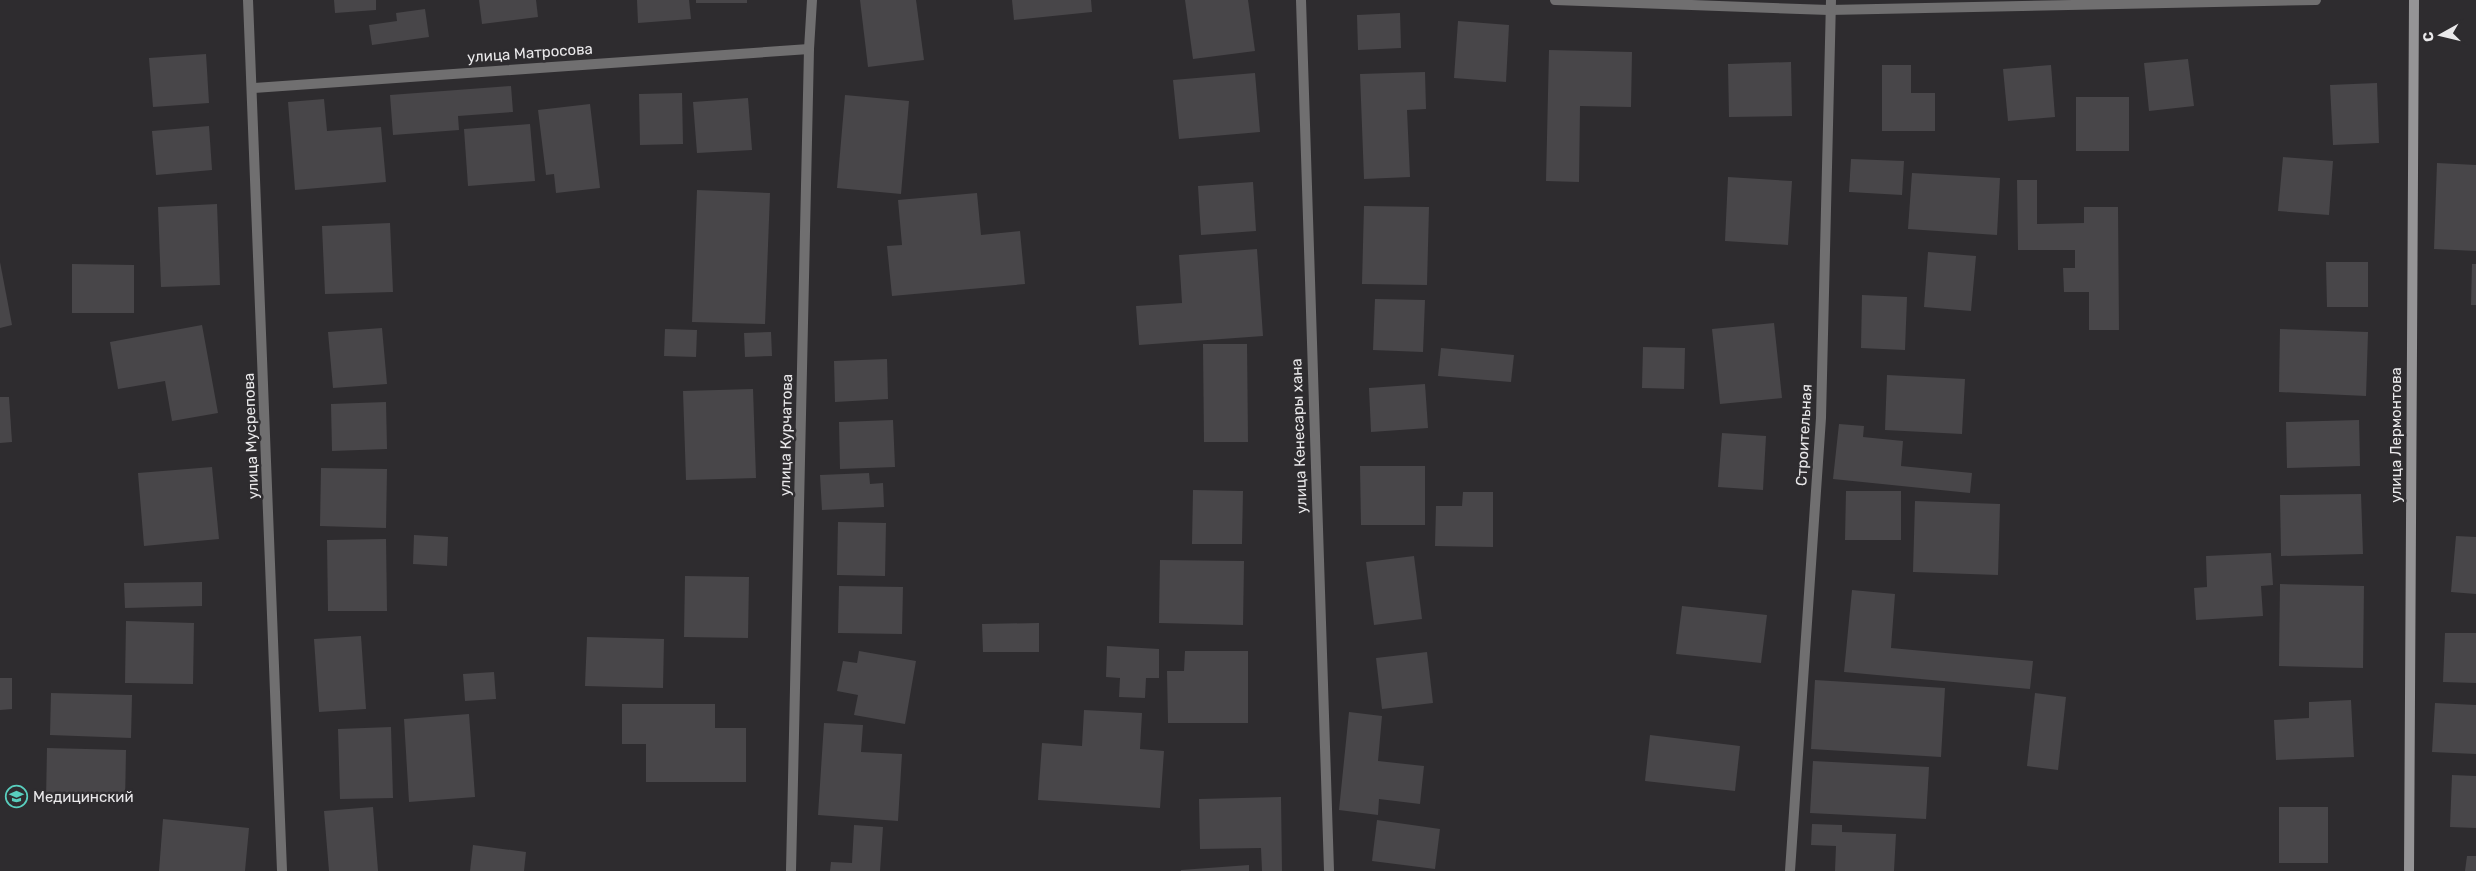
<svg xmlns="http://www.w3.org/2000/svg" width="2476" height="871" viewBox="0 0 2476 871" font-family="Rubik,sans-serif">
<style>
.building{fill:#484649}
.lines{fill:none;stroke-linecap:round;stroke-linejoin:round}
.minor{stroke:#706f70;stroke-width:10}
.secondary{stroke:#959496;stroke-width:10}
.labels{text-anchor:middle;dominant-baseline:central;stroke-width:5;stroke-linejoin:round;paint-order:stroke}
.street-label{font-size:15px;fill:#eae9eb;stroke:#2e2c2f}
.poi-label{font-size:15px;fill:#eae9eb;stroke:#2e2c2f;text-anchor:start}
</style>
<rect width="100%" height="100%" fill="#2e2c2f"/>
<g class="building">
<path d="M334 0H376V10L335 13Z"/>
<path d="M479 0H536L538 17 482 24Z"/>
<path d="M637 0H689L691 19 638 23Z"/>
<rect x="696" y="0" width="51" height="3"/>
<path d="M860 0H916L924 60 868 67Z"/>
<path d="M1012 0H1091L1092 12 1014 20Z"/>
<path d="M1185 0H1248L1255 51 1193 59Z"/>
<path d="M425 9 429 37 372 45 369 25 397 21 396 13Z"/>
<path d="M1400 13 1401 48 1358 50 1357 15Z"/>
<path d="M1458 21 1509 25 1506 82 1454 78Z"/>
<path d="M1549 50 1632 52 1631 107 1580 106 1579 182 1546 181Z"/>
<path d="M206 54 209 103 153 107 149 58Z"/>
<path d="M2188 59 2194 106 2149 111 2144 63Z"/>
<path d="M1791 62 1792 116 1729 117 1728 64Z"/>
<path d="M1882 65H1911V93H1935V131H1882Z"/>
<path d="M2051 65 2055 117 2008 121 2003 69Z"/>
<path d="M1425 72 1426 109 1407 110 1410 177 1364 179 1360 74Z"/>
<path d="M1255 73 1260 132 1179 139 1173 80Z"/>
<path d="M2377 83 2379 143 2333 145 2330 85Z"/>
<path d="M511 86 513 112 458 116 459 130 393 135 390 95Z"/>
<path d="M682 93 683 144 640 145 639 94Z"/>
<path d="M845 95 909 101 901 194 837 188Z"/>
<rect x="2076" y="97" width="53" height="54"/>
<path d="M748 98 752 150 697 153 693 102Z"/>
<path d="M324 99 327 131 381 127 386 182 295 190 288 102Z"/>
<path d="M590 104 600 188 556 193 554 174 546 175 538 110Z"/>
<path d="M530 124 535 181 468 186 464 129Z"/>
<path d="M209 126 212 170 156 175 152 131Z"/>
<path d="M2283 157 2333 161 2329 215 2278 211Z"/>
<path d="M1851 159 1904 161 1902 195 1849 192Z"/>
<path d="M2437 163 2476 165V251L2434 249Z"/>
<path d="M1912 173 2000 178 1997 235 1908 229Z"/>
<path d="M1728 177 1792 181 1788 245 1725 241Z"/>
<path d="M2017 180H2037V224L2084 223V207H2118L2119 330H2089V292H2064L2063 268H2075V250H2018Z"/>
<path d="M1253 182 1256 231 1201 235 1198 186Z"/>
<path d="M697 190 770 193 765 324 692 322Z"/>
<path d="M977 193 981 235 1020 231 1025 284 892 296 887 246 902 245 898 200Z"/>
<path d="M217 204 220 285 161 287 158 207Z"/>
<path d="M1364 206 1429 207 1427 285 1362 284Z"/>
<path d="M390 223 393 292 325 294 322 226Z"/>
<path d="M1257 249 1263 336 1139 345 1136 306 1182 303 1179 255Z"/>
<path d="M1928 252 1976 256 1971 311 1924 307Z"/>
<path d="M0 262 12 325 0 328Z"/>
<path d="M2326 262H2368V307H2327Z"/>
<path d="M72 264 134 265V313H72Z"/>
<path d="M2472 264H2476V305H2471Z"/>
<path d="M1862 295 1907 297 1905 350 1861 348Z"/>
<path d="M1375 299 1425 300 1423 352 1373 350Z"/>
<path d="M1774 323 1782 398 1720 404 1712 329Z"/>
<path d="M202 325 218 413 172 421 165 381 118 389 110 342Z"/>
<path d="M382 328 387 384 333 388 328 332Z"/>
<path d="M665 329 697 330 696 357 664 356Z"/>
<path d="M2280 329 2368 332 2366 396 2279 392Z"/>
<path d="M771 332 772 356 745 357 744 333Z"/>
<path d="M1203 344H1247L1248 442H1204Z"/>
<path d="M1643 347 1685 348 1684 389 1642 388Z"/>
<path d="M1441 348 1514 355 1511 382 1438 376Z"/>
<path d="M887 359 888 399 835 402 834 361Z"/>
<path d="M1887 375 1965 379 1962 434 1885 430Z"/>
<path d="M1425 384 1428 428 1371 432 1369 388Z"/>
<path d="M753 389 756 478 686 480 683 391Z"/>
<path d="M0 397H9L12 442 0 443Z"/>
<path d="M386 402 387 449 332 451 331 404Z"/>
<path d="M893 420 895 467 840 469 839 422Z"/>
<path d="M2359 420 2360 466 2287 468 2286 422Z"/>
<path d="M1839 424 1864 426 1863 437 1903 441 1901 466 1972 473 1970 493 1833 479Z"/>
<path d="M1722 433 1766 436 1763 490 1718 487Z"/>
<path d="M1360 466H1425V525H1361Z"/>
<path d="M212 467 219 539 144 546 138 473Z"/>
<path d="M321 468 387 469 386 528 320 526Z"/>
<path d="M869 473 870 484 883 483 884 507 822 510 820 475Z"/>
<path d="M1193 490 1243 491 1242 544H1192Z"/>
<path d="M1846 491H1901V540H1845Z"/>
<path d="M1463 492H1493V547L1435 546 1436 506H1462Z"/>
<path d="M2361 494 2363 554 2281 556 2280 495Z"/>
<path d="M1915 501 2000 504 1998 575 1913 572Z"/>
<path d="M838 522 886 523 885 576 837 575Z"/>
<path d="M414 535 448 537 447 566 413 564Z"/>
<path d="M2456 536 2476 537V594L2451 592Z"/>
<path d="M386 539 387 611H328L327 540Z"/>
<path d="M2271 553 2273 585 2261 586 2263 616 2196 620 2194 588 2207 587 2206 556Z"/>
<path d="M1414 556 1422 619 1374 625 1366 562Z"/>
<path d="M1160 560 1244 561 1243 625 1159 623Z"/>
<path d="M685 576 749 577 748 638 684 637Z"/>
<path d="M202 582V606L125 608 124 583Z"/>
<path d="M2280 584 2364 586 2363 668 2279 666Z"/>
<path d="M839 586 903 587 902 634 838 633Z"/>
<path d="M1852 590 1895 594 1891 648 2033 661 2030 689 1844 672Z"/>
<path d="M1682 606 1767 615 1761 663 1676 654Z"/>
<path d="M126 621 194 623 193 684 125 683Z"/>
<path d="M1039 623V652H983L982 624Z"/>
<path d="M2445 633H2476V683L2443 682Z"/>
<path d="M361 636 366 709 319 712 314 639Z"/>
<path d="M587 637 664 639 663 688 585 686Z"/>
<path d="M1107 646 1159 649V678H1146L1145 698 1119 697 1120 678 1106 677Z"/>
<path d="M859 651 916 661 905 724 854 715 858 695 837 691 843 661 857 663Z"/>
<path d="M1185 651H1248V723H1168L1167 671H1184Z"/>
<path d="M1427 652 1433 703 1382 709 1376 658Z"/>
<path d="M494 672 496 699 465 701 463 674Z"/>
<path d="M0 678H12V709L0 710Z"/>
<path d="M1815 680 1945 688 1941 757 1811 749Z"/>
<path d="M51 693 132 695 131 738 50 735Z"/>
<path d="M2035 693 2066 697 2058 770 2027 766Z"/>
<path d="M2351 700 2354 757 2276 760 2274 720 2309 718V702Z"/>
<path d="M2435 703 2476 705V754L2432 752Z"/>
<path d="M622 704H715V728H746V782H646V744H622Z"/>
<path d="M1084 710 1142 713 1140 749 1164 751 1160 808 1038 800 1042 743 1082 746Z"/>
<path d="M1349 712 1382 716 1378 761 1424 766 1420 804 1379 799 1378 815 1339 810Z"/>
<path d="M469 714 475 797 409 802 404 719Z"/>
<path d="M824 723 863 725 861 752 902 754 898 821 818 815Z"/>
<path d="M391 727 393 798 340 799 338 729Z"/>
<path d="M1650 735 1740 746 1735 791 1645 781Z"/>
<path d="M47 748 126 750 125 803 46 801Z"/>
<path d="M1813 761 1929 767 1926 819 1810 813Z"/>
<path d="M2452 775 2476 776V828L2450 827Z"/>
<path d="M1281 797 1282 871H1262L1261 848 1200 849 1199 799Z"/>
<path d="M373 807 378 871H329L324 811Z"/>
<rect x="2279" y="807" width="49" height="56"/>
<path d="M163 819 249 828 245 871H159Z"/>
<path d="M1377 820 1440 829 1435 869 1372 861Z"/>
<path d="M1812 824 1842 825V832L1896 834 1894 871H1835L1836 846 1811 845Z"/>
<path d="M854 825 883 827 880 871H830L831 862 852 863Z"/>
<path d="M473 845 526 852 524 871H470Z"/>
<path d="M2467 856H2476V871H2465Z"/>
<path d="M1249 865V871H1181V870Z"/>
</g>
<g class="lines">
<g class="minor">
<path d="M248 0 282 871"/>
<path d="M1301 0 1329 871"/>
<path d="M1555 0 1829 10 2316 0"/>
<path d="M253 88 809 49"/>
<path d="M791 871 809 49 812 0"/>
<path d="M1790 871 1821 418 1831 0"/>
</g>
<path class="secondary" d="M2409 871 2414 0"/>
</g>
<defs>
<symbol id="university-ring" viewBox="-11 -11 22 22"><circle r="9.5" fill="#2e2c2f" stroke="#59cebe" stroke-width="1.5"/><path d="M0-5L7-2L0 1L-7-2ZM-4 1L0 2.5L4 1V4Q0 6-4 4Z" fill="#59cebe"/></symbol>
</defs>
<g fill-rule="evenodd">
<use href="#university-ring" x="4" y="784" width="25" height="25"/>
</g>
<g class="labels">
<g class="street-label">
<text transform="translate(530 53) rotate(-4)">улица Матросова</text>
<text transform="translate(786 435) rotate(-89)">улица Курчатова</text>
<text transform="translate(1804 435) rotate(-87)">Строительная</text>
<text transform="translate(2396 435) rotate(-90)">улица Лермонтова</text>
<text transform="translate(251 436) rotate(-92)">улица Мусрепова</text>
<text transform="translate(1299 436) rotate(-92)">улица Кенесары хана</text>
</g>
<g class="poi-label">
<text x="33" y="797">Медицинский</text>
</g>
</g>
<g transform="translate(2441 35) rotate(262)" stroke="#2e2c2f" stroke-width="4" paint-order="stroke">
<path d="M0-4L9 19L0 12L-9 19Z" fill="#eae9eb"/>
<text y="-8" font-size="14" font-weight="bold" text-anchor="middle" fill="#eae9eb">С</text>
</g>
</svg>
